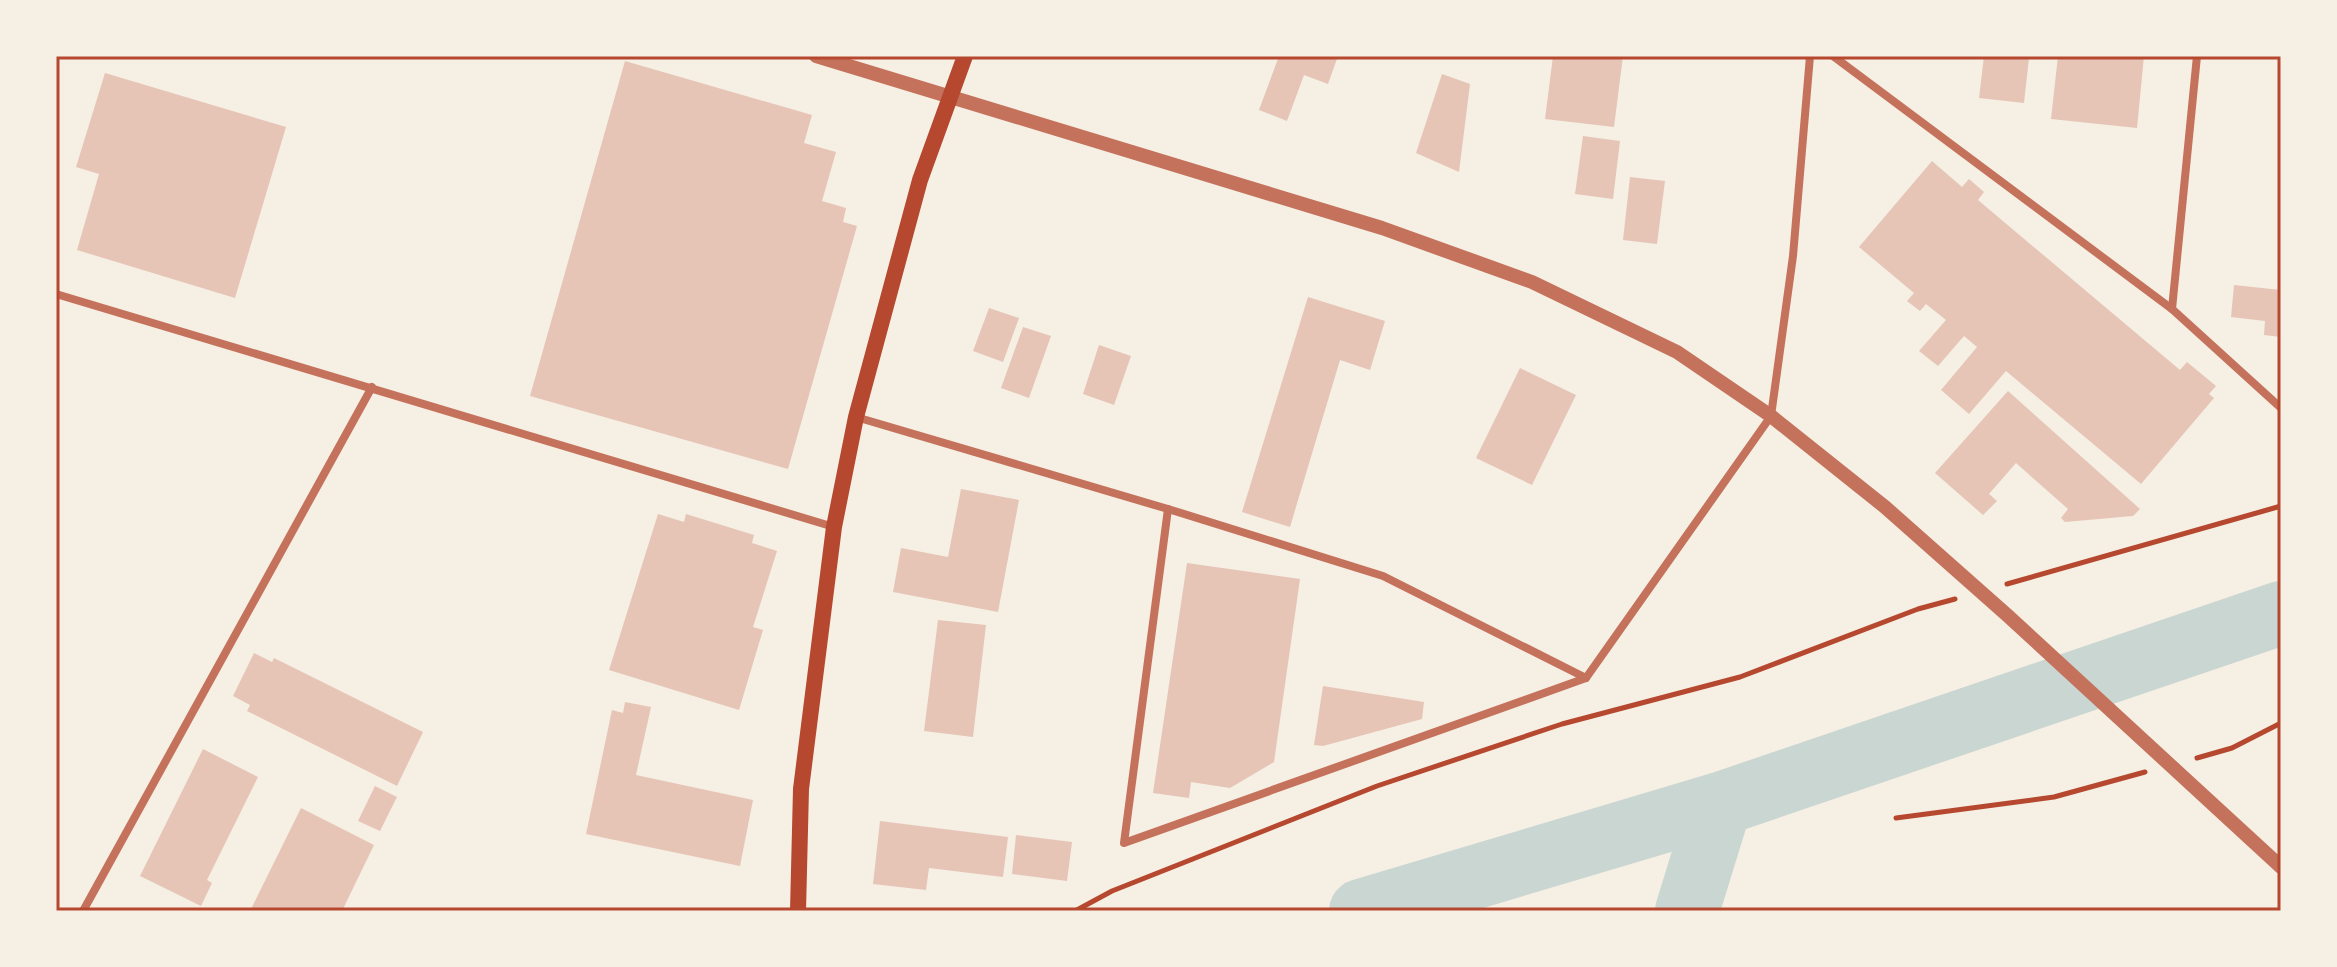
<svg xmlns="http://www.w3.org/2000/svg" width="2337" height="967" viewBox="0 0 2337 967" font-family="'PT Sans Narrow',sans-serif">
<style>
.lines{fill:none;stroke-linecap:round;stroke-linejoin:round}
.river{stroke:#c9d6d2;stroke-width:64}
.building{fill:#e6c5b7}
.path{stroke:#b5482f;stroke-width:5}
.minor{stroke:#c5725c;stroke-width:8}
.tertiary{stroke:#c5725c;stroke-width:14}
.secondary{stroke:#b5482f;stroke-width:16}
.neatline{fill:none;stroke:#b5482f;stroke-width:3}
</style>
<rect width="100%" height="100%" fill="#f6efe4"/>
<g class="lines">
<g class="river">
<path d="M1361 911 1720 804 2281 613"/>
<path d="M1687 911 1720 804"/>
</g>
</g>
<g class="building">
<path d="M1279 56H1338L1328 84 1304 75 1287 121 1259 110Z"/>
<path d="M1553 56H1623L1614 127 1545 119Z"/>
<path d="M1984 56 2029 58 2024 103 1979 98Z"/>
<path d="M2058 56H2144L2137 128 2051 119Z"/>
<path d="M625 61 812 115 804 143 836 152 822 201 846 208 843 222 857 226 788 469 530 396Z"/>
<path d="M105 73 286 127 235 298 77 250 99 174 76 167Z"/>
<path d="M1442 74 1470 84 1459 172 1416 153Z"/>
<path d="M1583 136 1620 141 1613 199 1575 194Z"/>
<path d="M1932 161 1962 187 1969 179 1984 192 1978 200 2180 370 2187 362 2216 386 2209 394 2214 398 2141 484 2006 371 1969 414 1941 390 1977 347 1964 336 1938 366 1919 351 1946 320 1926 304 1920 311 1907 301 1914 293 1859 247Z"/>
<path d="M1630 177 1665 181 1657 244 1623 240Z"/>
<path d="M2234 285 2281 290V337L2264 335 2265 321 2231 317Z"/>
<path d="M1308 297 1385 321 1370 370 1340 360 1290 527 1242 512Z"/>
<path d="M989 308 1019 318 1003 362 973 351Z"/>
<path d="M1023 327 1051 336 1029 398 1001 388Z"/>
<path d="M1099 345 1131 356 1114 405 1083 394Z"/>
<path d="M1520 368 1576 395 1532 485 1476 458Z"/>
<path d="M2008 391 2140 509 2133 516 2065 522 2061 518 2068 509 2016 463 1989 494 1997 501 1983 515 1935 473Z"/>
<path d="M961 489 1019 500 998 612 893 592 901 548 948 557Z"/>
<path d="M658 514 684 522 686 514 754 535 752 543 777 551 753 627 763 630 739 710 609 670Z"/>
<path d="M1187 563 1300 579 1274 762 1230 788 1191 782 1189 798 1153 793Z"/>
<path d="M938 620 986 625 973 737 924 731Z"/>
<path d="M254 653 272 662 274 658 423 732 397 786 247 711 250 705 233 696Z"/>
<path d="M1323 686 1424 702 1422 719 1323 746 1314 745Z"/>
<path d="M625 702 651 707 636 775 753 800 740 866 586 834 612 710 623 713Z"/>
<path d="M203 749 258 777 207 880 212 883 201 906 140 876Z"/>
<path d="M375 786 397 797 380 831 358 821Z"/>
<path d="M301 808 374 845 342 911H250Z"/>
<path d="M880 821 1008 837 1003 877 929 868 926 890 873 884Z"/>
<path d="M1016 835 1072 842 1067 881 1012 874Z"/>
</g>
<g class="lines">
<g class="path">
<path d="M2007 584 2281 506"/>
<path d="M2197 758 2232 748 2281 723"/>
<path d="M1896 818 2054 797 2145 772"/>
<path d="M1075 911 1112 891 1377 786 1562 724 1740 677 1918 609 1955 599"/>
</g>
<g class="minor">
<path d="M1833 56 2172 309 2281 408"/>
<path d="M56 294 834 527"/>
<path d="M2172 309 2197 56"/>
<path d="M856 417 1168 509 1383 576 1586 678"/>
<path d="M1168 509 1124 843 1586 678 1771 416 1793 256 1810 56"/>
<path d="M83 911 372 387"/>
</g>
<path class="tertiary" d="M816 56 1382 228 1532 282 1677 352 1771 416 1885 507 2007 615 2281 867"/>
<path class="secondary" d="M798 911 801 789 834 527 856 417 920 180 965 56"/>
</g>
<rect width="2337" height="967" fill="none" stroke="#f6efe4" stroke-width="116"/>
<rect x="58" y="58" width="2221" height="851" class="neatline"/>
</svg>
